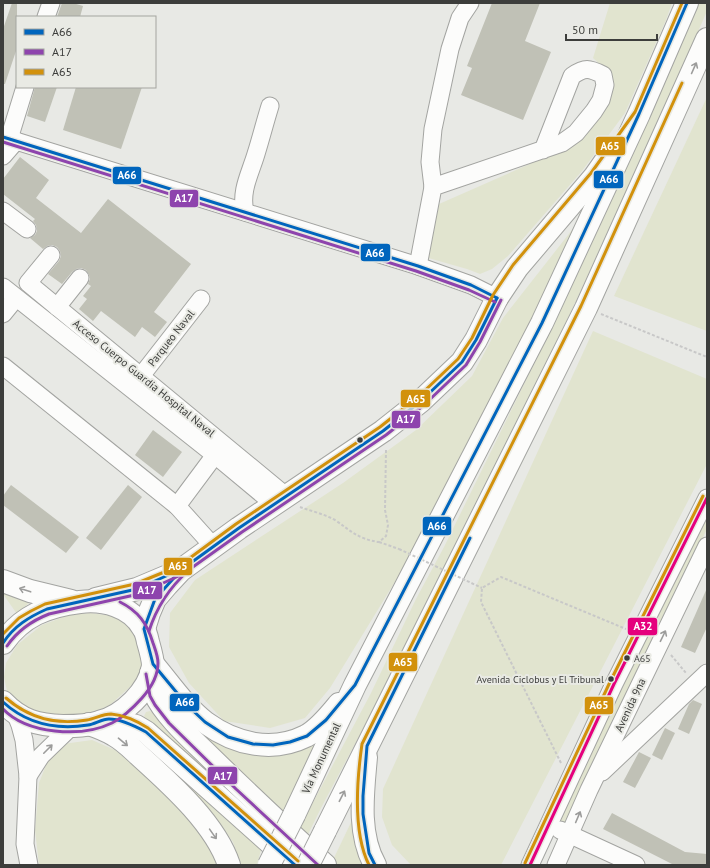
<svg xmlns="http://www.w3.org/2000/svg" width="710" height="868" viewBox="0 0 710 868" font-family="'PT Sans',sans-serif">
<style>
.green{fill:#e1e4cf}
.building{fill:#c0c1b6}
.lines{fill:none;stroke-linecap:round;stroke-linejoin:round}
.minor-casing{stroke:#a3a4a1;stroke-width:19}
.major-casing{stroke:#a3a4a1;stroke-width:24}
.highway-casing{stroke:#a3a4a1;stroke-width:24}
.path{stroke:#c8c8c8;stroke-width:2;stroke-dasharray:3 2;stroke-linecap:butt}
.minor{stroke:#fcfcfb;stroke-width:17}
.major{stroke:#fcfcfb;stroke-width:22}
.highway{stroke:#fcfcfb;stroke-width:22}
.highway-bridge-casing{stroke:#a3a4a1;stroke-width:24;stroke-linecap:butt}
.path-bridge{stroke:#c8c8c8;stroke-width:2;stroke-dasharray:3 2;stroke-linecap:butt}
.highway-bridge{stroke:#fcfcfb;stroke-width:22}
.bus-1-casing{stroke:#e9eae4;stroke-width:6}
.bus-2-casing{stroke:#e9eae4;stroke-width:6}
.bus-3-casing{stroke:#e9eae4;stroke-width:6}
.bus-4-casing{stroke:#e9eae4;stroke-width:6}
.bus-1{stroke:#0065bd;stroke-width:3}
.bus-2{stroke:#8e44ad;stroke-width:3}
.bus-3{stroke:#d2910c;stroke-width:3}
.bus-4{stroke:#e5007d;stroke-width:3}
.oneway{stroke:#9c9c9b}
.bus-dot{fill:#3c3d3b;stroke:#e9eae4;stroke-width:1.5}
.labels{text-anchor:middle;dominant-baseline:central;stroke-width:4;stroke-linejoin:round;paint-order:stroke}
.bus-label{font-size:10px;fill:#3c3d3b;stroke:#e9eae4;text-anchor:start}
.street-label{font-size:11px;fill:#3c3d3b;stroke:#e9eae4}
.line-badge{stroke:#e9eae4;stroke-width:1.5}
.badge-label{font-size:11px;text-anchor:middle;font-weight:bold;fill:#fff}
</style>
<rect width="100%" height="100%" fill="#e8e9e5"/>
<g class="green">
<path d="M610 3H672L666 20 625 113 582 171 508 256 492 269 480 274 467 269 425 257 439 204 541 159 582 133 606 70 593 58Z"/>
<path d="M699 3H707V11L660 119 568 318 457 545 429 598 383 691 321 808 293 865H281L309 810 371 693 416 599 444 547 556 319 602 221Z"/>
<path d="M707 97V331L614 296Z"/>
<path d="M579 221 490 413 404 567 330 688 305 718 270 728 224 721 189 683 169 647 170 613 195 580 343 483 416 430 472 376 503 318Z"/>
<path d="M593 331 707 379V464L501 865H411L392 845 382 817 383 789Z"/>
<path d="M707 511V529L565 823 556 820Z"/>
<path d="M3 590 31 601 17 614 3 594Z"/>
<path d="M90 613 113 616 128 625 136 635 143 661 140 673 131 686 110 705 93 713 71 717H47L16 704 7 691 4 677 6 663 17 645 42 625 69 615Z"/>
<path d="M150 711 160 718 273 827 270 834 147 720 144 716 146 712Z"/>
<path d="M183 720 227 742 319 736V751L282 815Z"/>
<path d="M129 738 139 739 262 846 257 865H241L233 842 216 818Z"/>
<path d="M92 740 115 750 164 787 208 833 224 865H39L35 830 39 783 48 760 63 744Z"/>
<path d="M356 812 365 865H335L332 862Z"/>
</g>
<g class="building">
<path d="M12 3H17V48L5 84H3V29Z"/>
<path d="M62 3H73L83 6 80 17H57Z"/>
<path d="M492 3H540L525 41 551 52 523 120 461 95 472 68 467 66Z"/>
<path d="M35 87H57L45 122 27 116Z"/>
<path d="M76 87H142L121 149 63 130Z"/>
<path d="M20 157 49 180 36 198 81 233 108 199 191 264 154 312 167 322 155 337 142 327 135 337 101 311 93 321 79 309 87 299 83 296 91 286 88 284 90 279 89 275 86 270 81 268 76 269 72 272 62 284 48 274 59 261 61 256 60 251 57 247 52 245 47 246 43 249 30 238 35 235 37 231 36 225 33 221 35 219 3 194V179Z"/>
<path d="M153 430 182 452 163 477 135 455Z"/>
<path d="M11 485 79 537 66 553 3 505V496Z"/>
<path d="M128 485 142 497 101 550 86 538Z"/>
<path d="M707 588V627L695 653 681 647Z"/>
<path d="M693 700 702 704 689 734 678 729 689 704Z"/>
<path d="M665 728 675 733 662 760 652 755Z"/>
<path d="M639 752 651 758 635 788 623 782Z"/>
<path d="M612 813 685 852 707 854V865H674L603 829Z"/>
</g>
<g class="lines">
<defs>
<g id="minor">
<path d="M46 17 51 3"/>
<path d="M3 137 418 266 471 285 497 298"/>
<path d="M9 139 25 87"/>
<path d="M3 156 16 141"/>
<path d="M433 187 430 162 433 129 450 49 460 18 470 3"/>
<path d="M3 211 27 229"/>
<path d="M245 212C240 191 250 174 256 154 261 138 265 122 270 106"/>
<path d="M51 255 28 283 286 496"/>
<path d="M418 266 433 187 562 143 576 133 594 111 601 100 605 85 603 75C589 68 585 67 572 76L543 150"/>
<path d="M3 287 215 455 274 504"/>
<path d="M57 307 80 278"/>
<path d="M3 314 16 298"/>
<path d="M3 366 177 506 213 546"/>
<path d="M141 376 201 299"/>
<path d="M177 506 215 455"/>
<path d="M16 715 20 725 24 740 28 776 25 844 29 865"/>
<path d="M602 772 707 673"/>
<path d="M28 776 41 756 72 726"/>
<path d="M560 830 636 865"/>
<path d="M530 865 614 684 707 498"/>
<path d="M556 865 589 790 707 546"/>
</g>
<g id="major">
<path d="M3 581 30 591 71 601"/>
<path d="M96 599 137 589 175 573"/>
<path d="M144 629 149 613 155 599 167 585 181 570 239 528 383 431 421 401 462 362 476 340 497 298"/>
<path d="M3 643C22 616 47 606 80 602 103 599 131 606 143 628 146 632 147 637 148 642 150 649 153 659 153 666 149 691 123 716 99 722 88 726 75 726 63 726 38 725 21 721 3 702"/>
<path d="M151 673C152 680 152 688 155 694 165 716 194 741 211 758 249 795 286 830 325 865"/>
<path d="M109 719 136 726 146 732 295 865"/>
</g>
<g id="highway">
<path d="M497 298 517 268 595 176 609 156"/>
<path d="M153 664C170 684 185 707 206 723 235 744 272 753 306 736 319 729 330 715 339 704"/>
<path d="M89 724C98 727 106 730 114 735 125 741 133 750 142 758 173 786 216 825 229 865"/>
<path d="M366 757C363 792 357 833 375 865"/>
<path d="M294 815 355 685 542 323 639 114 687 3"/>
<path d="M325 831 586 308 707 39"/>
</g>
</defs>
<use href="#minor" class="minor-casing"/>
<use href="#major" class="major-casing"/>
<use href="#highway" class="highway-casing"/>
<g class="path">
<path d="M601 314 707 357"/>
<path d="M300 507C311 511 324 514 335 520 351 531 358 539 379 542L386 536 388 525 385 510 386 449"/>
<path d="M379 542 399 549"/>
<path d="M671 655 686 673"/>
<path d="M561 763 481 602 482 588 501 577 626 629"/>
</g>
<use href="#minor" class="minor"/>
<use href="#major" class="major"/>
<use href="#highway" class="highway"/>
<defs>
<g id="highway-bridge">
<path d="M269 865 294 815"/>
<path d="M308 865 325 831"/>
</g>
</defs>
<use href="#highway-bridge" class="highway-bridge-casing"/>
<path class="path-bridge" d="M399 549 482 588"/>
<use href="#highway-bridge" class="highway-bridge"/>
<defs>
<g id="bus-1">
<path d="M3 137 418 266 471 285 497 298"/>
<path d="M497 298 476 340 462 362 421 401 383 431 239 528 181 570 155 599 144 629 153 664 187 705 205 722 228 737 253 744 273 745 290 742 307 736 326 720 355 685 542 323 639 114 687 3"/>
<path d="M3 643C14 626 29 617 47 609L137 589 184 568"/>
<path d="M3 702C27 724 56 730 88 725 95 724 102 719 109 719 121 719 135 726 146 732L295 865"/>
<path d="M375 865 369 853 363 814V796L367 746 470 538"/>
</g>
<g id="bus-2">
<path d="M3 142 416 271 469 290 495 302"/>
<path d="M149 631C157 606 169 588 188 571"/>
<path d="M7 646C18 630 31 621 49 614L139 594 183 574 242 532 386 435 424 405 466 365 480 342 501 300"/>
<path d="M146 674 150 696 155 705 169 723 236 789 318 865"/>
<path d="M3 709C27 734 81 738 112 723 124 717 133 708 142 698 150 689 158 676 158 663 158 656 155 649 153 643 147 623 138 611 120 602"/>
</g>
<g id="bus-3">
<path d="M3 634 19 618 31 611 45 604 135 584 179 566 236 524 380 427 418 397 458 359 472 338 493 295 513 265 591 173 635 112 682 3"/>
<path d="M6 698C30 719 56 725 87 720 95 719 102 714 111 714 124 715 137 721 148 728L298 861"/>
<path d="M525 863 610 682 703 496"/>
<path d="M369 865C353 833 357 779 362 744L581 306 682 83"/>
</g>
<path id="bus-4" d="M530 865 614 684 707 498"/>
</defs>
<use href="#bus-1" class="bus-1-casing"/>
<use href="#bus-2" class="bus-2-casing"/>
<use href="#bus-3" class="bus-3-casing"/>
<use href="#bus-4" class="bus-4-casing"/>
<use href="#bus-1" class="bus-1"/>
<use href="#bus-2" class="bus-2"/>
<use href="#bus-3" class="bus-3"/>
<use href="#bus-4" class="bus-4"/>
</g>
<defs><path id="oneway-shaft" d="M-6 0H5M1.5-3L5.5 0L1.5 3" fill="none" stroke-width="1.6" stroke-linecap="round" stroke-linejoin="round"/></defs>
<g class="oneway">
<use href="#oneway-shaft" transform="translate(694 68) rotate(-66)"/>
<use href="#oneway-shaft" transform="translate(25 590) rotate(-162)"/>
<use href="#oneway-shaft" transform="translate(663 636) rotate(-64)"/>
<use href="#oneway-shaft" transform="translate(123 742) rotate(40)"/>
<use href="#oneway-shaft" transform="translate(48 749) rotate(-45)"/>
<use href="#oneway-shaft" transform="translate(342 796) rotate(-63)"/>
<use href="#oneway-shaft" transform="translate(578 817) rotate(-67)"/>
<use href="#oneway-shaft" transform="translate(213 834) rotate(55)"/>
</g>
<g class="bus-dot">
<circle cx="360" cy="440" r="3.5"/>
<circle cx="627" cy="658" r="3.5"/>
<circle cx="611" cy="679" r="3.5"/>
</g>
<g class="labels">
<g class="bus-label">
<text x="634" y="658">A65</text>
<text x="604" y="679" text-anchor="end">Avenida Ciclobus y El Tribunal</text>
</g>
<g class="street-label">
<text transform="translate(171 338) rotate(-52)">Parqueo Naval</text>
<text transform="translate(144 378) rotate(39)">Acceso Cuerpo Guardia Hospital Naval</text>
<text transform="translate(630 705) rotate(-65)">Avenida 9na</text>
<text transform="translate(321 758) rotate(-65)">Vía Monumental</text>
</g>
</g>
<g class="line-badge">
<rect x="595" y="136" width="31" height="20" rx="4" fill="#d2910c"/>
<rect x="112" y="166" width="30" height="19" rx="4" fill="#0065bd"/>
<rect x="593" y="170" width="31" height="19" rx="4" fill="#0065bd"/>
<rect x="169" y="189" width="30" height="19" rx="4" fill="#8e44ad"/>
<rect x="360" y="243" width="31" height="19" rx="4" fill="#0065bd"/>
<rect x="400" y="389" width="31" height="19" rx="4" fill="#d2910c"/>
<rect x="391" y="410" width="30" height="19" rx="4" fill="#8e44ad"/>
<rect x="422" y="516" width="30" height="20" rx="4" fill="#0065bd"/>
<rect x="163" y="557" width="30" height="19" rx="4" fill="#d2910c"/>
<rect x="132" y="581" width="31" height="19" rx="4" fill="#8e44ad"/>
<rect x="627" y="617" width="31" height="19" rx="4" fill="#e5007d"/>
<rect x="388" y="652" width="30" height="20" rx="4" fill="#d2910c"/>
<rect x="169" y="693" width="31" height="19" rx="4" fill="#0065bd"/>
<rect x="584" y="696" width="30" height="19" rx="4" fill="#d2910c"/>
<rect x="207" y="766" width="31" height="19" rx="4" fill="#8e44ad"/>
</g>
<g class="badge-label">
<text x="610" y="150">A65</text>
<text x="127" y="179">A66</text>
<text x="609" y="183">A66</text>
<text x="184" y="202">A17</text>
<text x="375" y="257">A66</text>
<text x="416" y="403">A65</text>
<text x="406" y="423">A17</text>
<text x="437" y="530">A66</text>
<text x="178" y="570">A65</text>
<text x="147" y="594">A17</text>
<text x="643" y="630">A32</text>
<text x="403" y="666">A65</text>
<text x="185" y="706">A66</text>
<text x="599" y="709">A65</text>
<text x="223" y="780">A17</text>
</g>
<rect width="710" height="868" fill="none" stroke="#3c3d3b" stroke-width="8"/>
<rect x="16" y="16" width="140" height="72" fill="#e9eae4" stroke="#a4a5a0"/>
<rect x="24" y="29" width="20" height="6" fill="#0065bd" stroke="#a4a5a0"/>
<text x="52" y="36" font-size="12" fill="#3c3d3b">A66</text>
<rect x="24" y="49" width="20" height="6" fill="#8e44ad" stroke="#a4a5a0"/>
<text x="52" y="56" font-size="12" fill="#3c3d3b">A17</text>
<rect x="24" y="69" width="20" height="6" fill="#d2910c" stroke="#a4a5a0"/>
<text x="52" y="76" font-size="12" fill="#3c3d3b">A65</text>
<path d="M566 34v6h91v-6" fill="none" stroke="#3c3d3b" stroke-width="2"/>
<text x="572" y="34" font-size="12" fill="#3c3d3b" stroke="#e9eae4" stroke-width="3" paint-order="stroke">50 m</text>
</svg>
